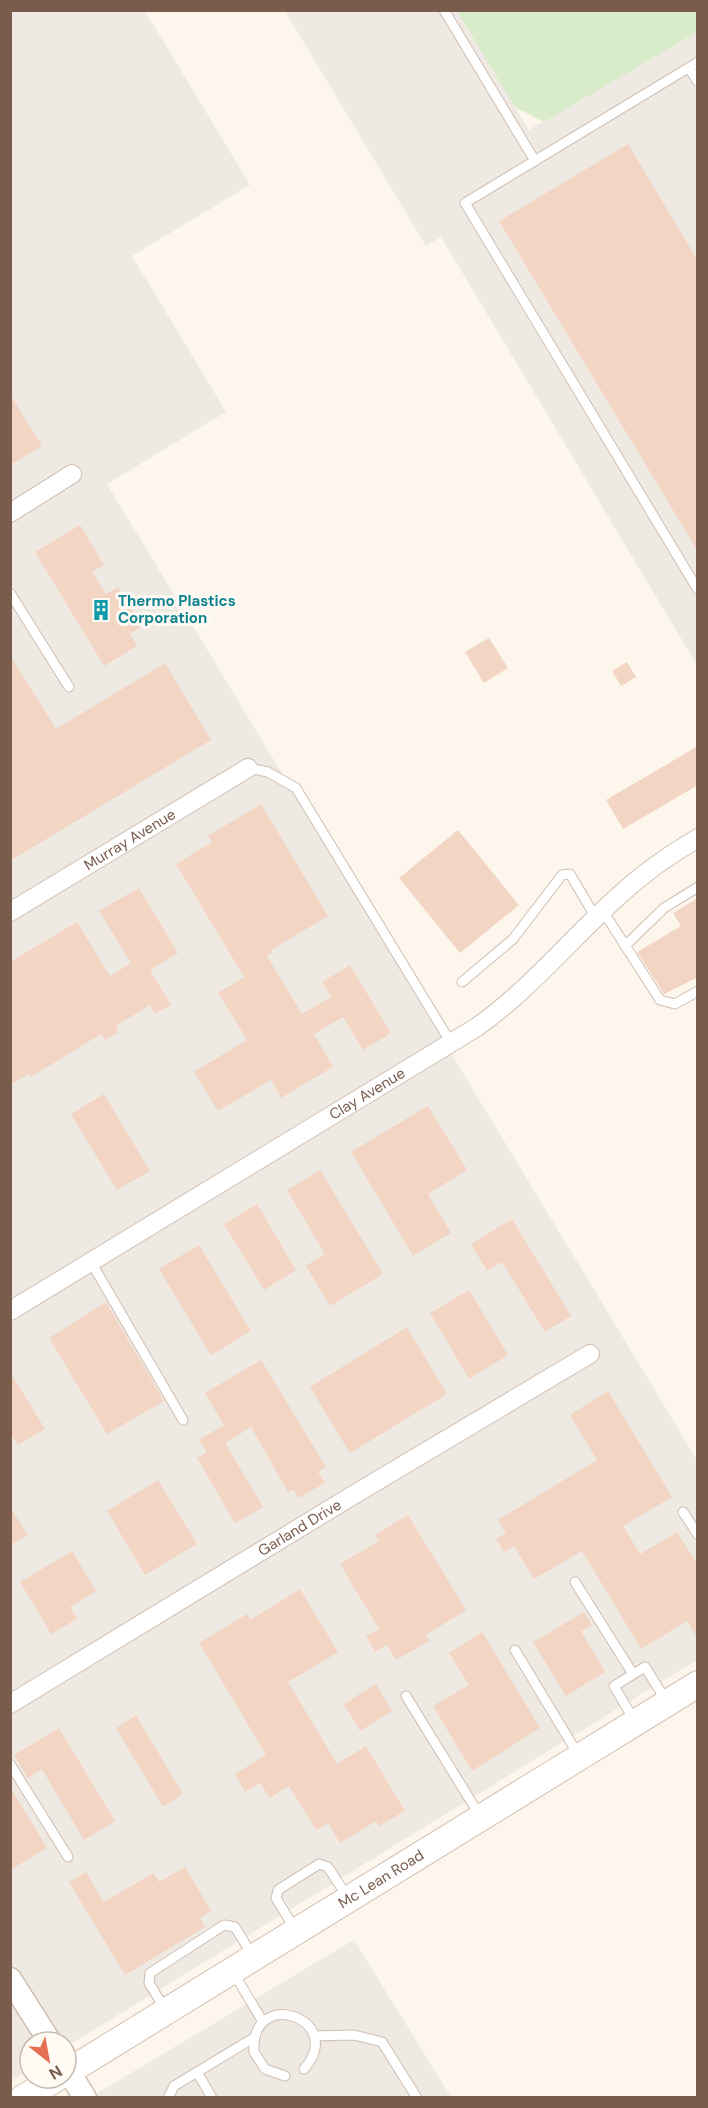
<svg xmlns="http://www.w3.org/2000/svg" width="708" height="2108" viewBox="0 0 708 2108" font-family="'DM Sans',sans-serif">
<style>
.industrial{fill:#efe9e4}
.green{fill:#d8ecc9}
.building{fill:#f3d5c3}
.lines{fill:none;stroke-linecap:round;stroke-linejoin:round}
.service-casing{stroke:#d1beb0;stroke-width:11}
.minor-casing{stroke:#d1beb0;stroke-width:20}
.tertiary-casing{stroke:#d1beb0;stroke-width:25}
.secondary-casing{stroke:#d6c0b0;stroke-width:28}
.service{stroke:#fff;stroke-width:9}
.minor{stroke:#fff;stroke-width:18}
.tertiary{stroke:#fff;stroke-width:22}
.secondary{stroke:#fff;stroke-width:26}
.labels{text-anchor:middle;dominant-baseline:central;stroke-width:6;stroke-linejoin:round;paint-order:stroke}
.culture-label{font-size:15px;font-weight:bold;fill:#0d838f;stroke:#fffaf3;text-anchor:start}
.street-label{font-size:15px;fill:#7a5c4d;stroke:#fffaf3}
</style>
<rect width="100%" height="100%" fill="#fdf6ec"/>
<g class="industrial">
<path d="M11 11H145L250 185 132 256 226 412 107 484 697 1460V1660L66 2047V2042H30V2069L11 2081Z"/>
<path d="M285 11H457L529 130 697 32V665L441 237 426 246Z"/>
<path d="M354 1940 451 2097 89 2098Z"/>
</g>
<path class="green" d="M457 11H697V32L544 122 515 107Z"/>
<g class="building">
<path d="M628 144 698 261V552L499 221Z"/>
<path d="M10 394 42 446 10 465Z"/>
<path d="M80 525 104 565 92 572 106 594 118 587 142 626 130 634 137 646 104 666 35 552Z"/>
<path d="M489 638 508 668 484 683 465 652Z"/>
<path d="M10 655 56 729 165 663 211 740 10 861Z"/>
<path d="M627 662 636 677 621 686 612 671Z"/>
<path d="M698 746V785L623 829 606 800Z"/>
<path d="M261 804 328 916 271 950 272 953 267 956 302 1014 331 997 322 982 350 965 391 1033 363 1050 343 1017 314 1034 333 1067 281 1098 271 1080 218 1111 194 1072 247 1040 218 993 244 977 176 864 212 842 208 836Z"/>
<path d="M458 830 519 905 460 953 399 878Z"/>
<path d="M139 888 178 953 150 970 171 1005 155 1014 150 1005 116 1026 119 1032 105 1040 101 1034 31 1077 29 1074 10 1085V962L77 922 110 976 131 963 99 911Z"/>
<path d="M698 898V977L664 994 637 952 681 926 673 913Z"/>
<path d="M104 1094 150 1171 117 1190 71 1114Z"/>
<path d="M428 1106 467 1170 428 1194 451 1233 413 1256 351 1152Z"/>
<path d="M320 1170 383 1274 330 1306 306 1266 325 1254 287 1190Z"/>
<path d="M257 1204 296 1270 264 1290 224 1224Z"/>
<path d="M512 1219 571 1316 545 1332 502 1262 487 1271 471 1244Z"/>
<path d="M199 1245 251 1331 211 1355 159 1269Z"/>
<path d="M469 1290 508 1355 469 1379 430 1313Z"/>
<path d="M106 1302 164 1401 107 1434 49 1338Z"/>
<path d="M407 1327 447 1394 350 1453 310 1387Z"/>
<path d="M261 1360 326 1467 318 1472 325 1483 298 1498 293 1489 288 1492 251 1427 225 1443 263 1507 235 1523 197 1458 207 1452 199 1440 224 1425 205 1393Z"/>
<path d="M10 1372 45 1429 18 1445 10 1432Z"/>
<path d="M608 1391 672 1497 623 1526 640 1554 677 1532 698 1565V1639L687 1621 641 1649 582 1551 534 1579 514 1546 504 1552 496 1539 506 1533 498 1520 597 1460 570 1415Z"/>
<path d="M158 1480 197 1544 145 1575 107 1511Z"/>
<path d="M10 1507 28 1535 10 1545Z"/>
<path d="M408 1515 466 1610 426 1635 429 1641 396 1660 387 1645 375 1652 366 1636 379 1629 340 1564 379 1541 375 1535Z"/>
<path d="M72 1551 96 1591 70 1607 77 1619 51 1634 20 1582Z"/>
<path d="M300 1589 338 1652 288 1682 337 1764 366 1746 405 1811 379 1826 376 1821 340 1843 328 1823 316 1830 289 1786 270 1798 260 1783 245 1792 235 1774 266 1755 199 1643 247 1614 250 1620Z"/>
<path d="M584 1612 592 1625 581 1631 605 1672 566 1696 533 1642Z"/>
<path d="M482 1632 540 1728 472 1771 433 1706 469 1685 449 1653Z"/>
<path d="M376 1684 392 1711 360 1731 344 1704Z"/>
<path d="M136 1715 183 1794 163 1807 116 1728Z"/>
<path d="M59 1728 115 1821 84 1840 42 1769 28 1778 14 1755Z"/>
<path d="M10 1787 47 1848 10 1870Z"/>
<path d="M185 1867 211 1911 200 1918 205 1927 125 1975 69 1882 86 1872 104 1902 153 1873 159 1882Z"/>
</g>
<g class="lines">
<defs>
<g id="service">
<path d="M444 10 535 161"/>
<path d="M698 62 465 203 698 590"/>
<path d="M689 68 698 82"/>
<path d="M10 593 69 687"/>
<path d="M248 768 268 772 296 788 451 1043"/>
<path d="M603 911 660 1000 675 1004 698 991"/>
<path d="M625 946 664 908 698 887"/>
<path d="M462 982 513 939 562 875 570 874 596 918"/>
<path d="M91 1262 183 1420"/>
<path d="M683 1512 698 1535"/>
<path d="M575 1582 633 1674"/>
<path d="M515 1650 579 1756"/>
<path d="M406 1696 480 1816"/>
<path d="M634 1720 614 1686 645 1667 667 1702"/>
<path d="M10 1764 68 1857"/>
<path d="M296 1931 276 1898 278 1890 319 1864 328 1867 348 1898"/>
<path d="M233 1972 263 2022"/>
<path d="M165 2009 149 1983 150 1973 224 1925 235 1927 252 1955"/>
<path d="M314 2036 354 2035 382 2042 417 2098"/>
<path d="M197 2072 212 2098"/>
<path d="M285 2076 265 2069 254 2052C250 1985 348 2019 304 2069"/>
<path d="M168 2098 174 2086 255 2037"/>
</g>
<g id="minor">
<path d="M10 513 72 474"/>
<path id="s1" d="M10 912 248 768"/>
<path id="s2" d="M10 1311 477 1027C533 987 572 937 623 892 646 871 671 854 698 838"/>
<path id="s3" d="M10 1704 360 1491 590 1354"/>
</g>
<g id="tertiary">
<path d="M10 1979 50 2042"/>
<path d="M66 2067 85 2098"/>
</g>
<g id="secondary">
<path id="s4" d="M66 2073 698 1684"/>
<path d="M23 2098 57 2078"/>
</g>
</defs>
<use href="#service" class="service-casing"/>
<use href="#minor" class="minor-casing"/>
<use href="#tertiary" class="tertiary-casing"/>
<use href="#secondary" class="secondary-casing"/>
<use href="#service" class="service"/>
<use href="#minor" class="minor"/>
<use href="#tertiary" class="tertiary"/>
<use href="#secondary" class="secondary"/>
</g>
<defs>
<symbol id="building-bare" viewBox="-9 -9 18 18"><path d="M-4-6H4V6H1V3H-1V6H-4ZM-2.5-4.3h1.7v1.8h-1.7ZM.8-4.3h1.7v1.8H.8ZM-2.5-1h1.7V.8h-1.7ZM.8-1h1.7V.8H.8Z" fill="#0f9aa8" stroke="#fffaf3" stroke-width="2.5" paint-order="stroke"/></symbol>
</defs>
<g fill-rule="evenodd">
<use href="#building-bare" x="86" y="595" width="30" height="30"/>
</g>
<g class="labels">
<g class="culture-label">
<text x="118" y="601">Thermo Plastics<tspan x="118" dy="17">Corporation</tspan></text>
</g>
<g class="street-label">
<text stroke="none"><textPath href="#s1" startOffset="140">Murray Avenue</textPath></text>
<text stroke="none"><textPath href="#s2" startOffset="418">Clay Avenue</textPath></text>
<text stroke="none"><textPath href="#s3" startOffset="339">Garland Drive</textPath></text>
<text stroke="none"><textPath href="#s4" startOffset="370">Mc Lean Road</textPath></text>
</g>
</g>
<rect width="708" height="2108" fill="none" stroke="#7a5c4d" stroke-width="24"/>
<g transform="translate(48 2060) rotate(149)"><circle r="28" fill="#fffaf3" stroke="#cabbb1" stroke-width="1.5"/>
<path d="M0-4.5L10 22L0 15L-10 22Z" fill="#e76f51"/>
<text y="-9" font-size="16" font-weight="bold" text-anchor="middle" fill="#7a5c4d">N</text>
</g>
</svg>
